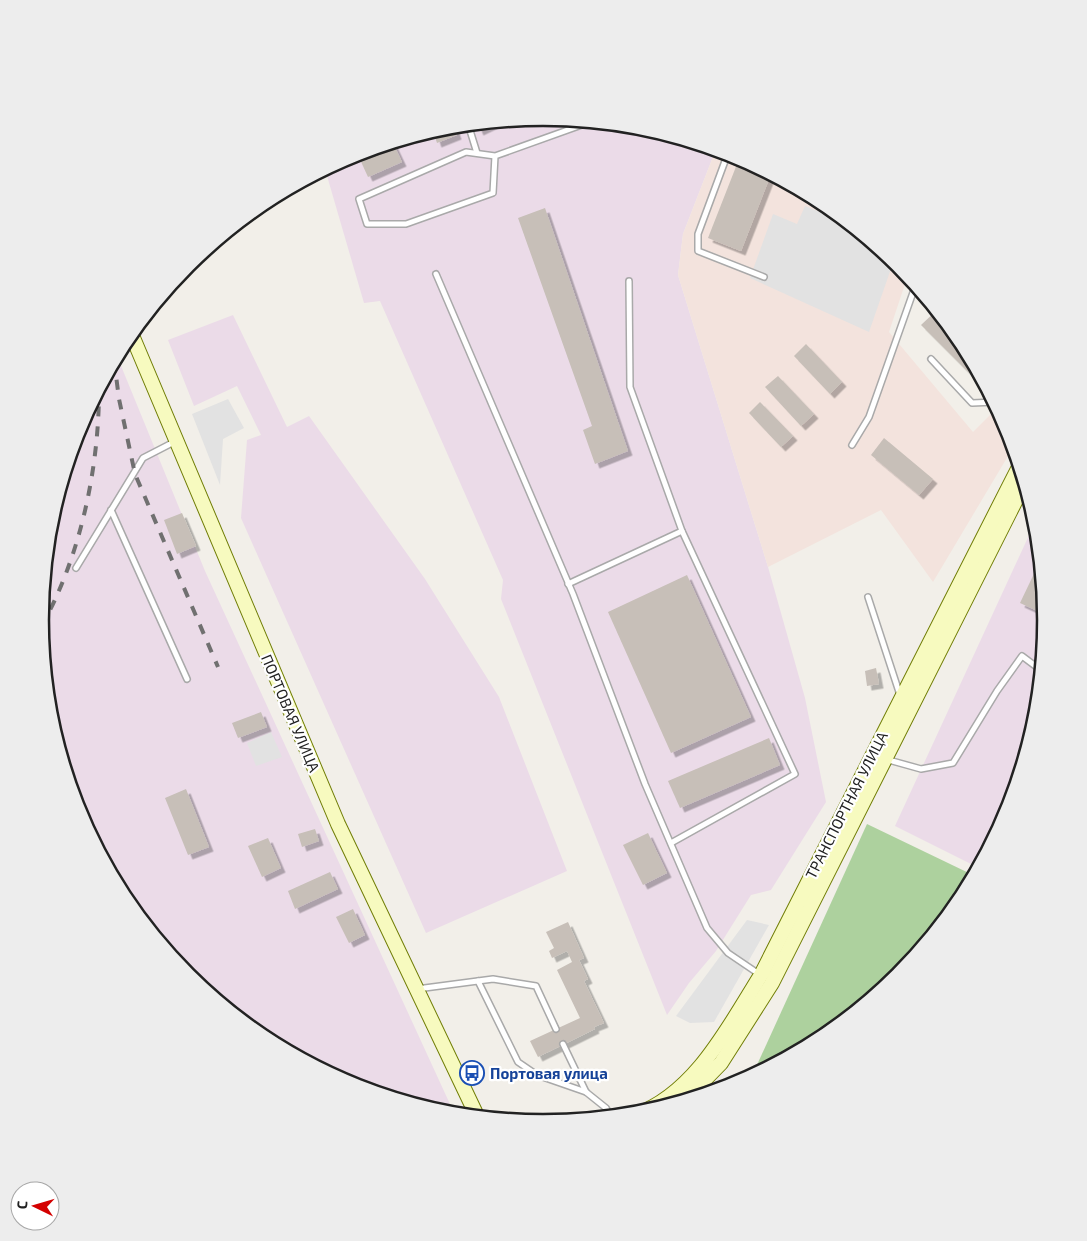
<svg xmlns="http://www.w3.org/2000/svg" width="1087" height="1241" viewBox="0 0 1087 1241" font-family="'Exo 2',sans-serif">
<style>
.industrial{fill:#ebdbe8}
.military{fill:#f3e3dd}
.forest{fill:#add19e}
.parking{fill:#e2e2e2}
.building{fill:#c7bfb8;filter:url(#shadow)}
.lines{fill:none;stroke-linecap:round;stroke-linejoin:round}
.service-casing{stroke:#a9a9a9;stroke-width:8}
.secondary-casing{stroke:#707d05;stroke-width:16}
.service{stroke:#fff;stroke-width:5}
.secondary{stroke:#f7fabf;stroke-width:14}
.rail{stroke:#707070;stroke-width:4;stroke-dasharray:10 10;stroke-linecap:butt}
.labels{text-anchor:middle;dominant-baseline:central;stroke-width:4.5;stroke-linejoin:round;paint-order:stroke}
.street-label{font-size:15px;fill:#222;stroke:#fff}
.transit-label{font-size:15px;font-weight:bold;fill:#164399;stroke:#fff;text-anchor:start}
.rim{fill:none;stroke:#222;stroke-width:2.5}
</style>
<defs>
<filter id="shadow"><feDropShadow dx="4.5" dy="4.5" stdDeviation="0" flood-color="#0004"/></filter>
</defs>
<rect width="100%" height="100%" fill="#f2efe9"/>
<g class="industrial">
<path d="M544 117 642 127 716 149 683 234 678 275 768 567 805 698 826 802 771 890 751 895 716 951 689 983 667 1015 501 599 503 580 380 301 364 303 325 169 351 155 446 127Z"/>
<path d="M233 315 287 427 309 416 425 579 499 697 567 871 426 933 241 518 247 440 261 435 237 386 194 406 168 340Z"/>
<path d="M117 356 205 571 455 1115 445 1114 351 1086 264 1039 187 976 125 900 78 813 50 718 40 620 50 522 78 428Z"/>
<path d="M1036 520 1047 621 1037 719 1009 813 979 868 895 826Z"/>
</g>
<path class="military" d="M716 149 736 155 823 202 900 265 908 275 889 332 973 432 997 408 1009 428 1014 446 933 582 881 510 768 567 678 275 683 234Z"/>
<path class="forest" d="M867 824 975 876 962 900 899 977 823 1039 751 1078Z"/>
<g class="parking">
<path d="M805 206 848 223 894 260 869 332 750 278 773 214 797 224Z"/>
<path d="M228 399 244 428 223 439 220 485 192 414Z"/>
<path d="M271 732 282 757 256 766 247 743Z"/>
<path d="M747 920 769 925 714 1022 690 1023 676 1016Z"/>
</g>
<g class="building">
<path d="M500 121 479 131 476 124Z"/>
<path d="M454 126 457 135 437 143 433 131Z"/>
<path d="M393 143 402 162 368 177 357 153Z"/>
<path d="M739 159 771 174 741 251 708 238Z"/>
<path d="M545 208 628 451 595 464 583 430 592 426 518 218Z"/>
<path d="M937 310 962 341 991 395 921 325Z"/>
<path d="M806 344 842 382 830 394 794 356Z"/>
<path d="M778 376 814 414 801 426 765 387Z"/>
<path d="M760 402 793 436 781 447 749 413Z"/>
<path d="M884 438 933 479 919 495 871 455Z"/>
<path d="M182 513 196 546 177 554 164 520Z"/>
<path d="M1041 559 1046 615 1020 603Z"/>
<path d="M687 575 751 717 671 753 608 612Z"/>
<path d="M876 668 879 684 867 686 865 671Z"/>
<path d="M261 712 267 727 238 738 232 723Z"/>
<path d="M769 738 780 765 680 808 668 781Z"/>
<path d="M186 789 209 847 188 855 165 798Z"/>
<path d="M315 829 319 841 302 847 298 834Z"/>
<path d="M648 833 667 873 643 885 623 845Z"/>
<path d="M268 838 281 868 262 877 248 846Z"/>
<path d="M330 872 338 889 295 909 288 891Z"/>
<path d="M353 909 365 935 349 943 336 917Z"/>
<path d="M568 922 584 958 579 960 588 979 584 981 604 1023 594 1027 595 1029 538 1057 530 1041 580 1018 557 970 572 962 567 951 552 958 549 951 554 948 546 932Z"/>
</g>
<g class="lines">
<defs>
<g id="service">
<path d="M468 124 477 153"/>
<path d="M728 153 698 234V251L764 277"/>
<path d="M495 156 493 193 406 224H367L359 199 466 152 495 156 590 122"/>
<path d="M436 274 573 594 645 784 707 928 728 953 759 974"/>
<path d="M931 359 972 403 995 402"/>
<path d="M852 445 869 417 916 284"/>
<path d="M111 510 187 679"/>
<path d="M76 568 143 458 176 441"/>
<path d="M568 584 682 531 630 387 629 281"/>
<path d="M868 597 900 695"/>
<path d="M885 759 921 769 953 763 997 691 1022 656 1042 671"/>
<path d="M671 843 795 774 682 531"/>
<path d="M478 981 518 1062 537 1075 586 1092"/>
<path d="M417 989 493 979 536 986 556 1029"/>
<path d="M563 1044 586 1092 606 1108 611 1117"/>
</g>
<g id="secondary">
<path d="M131 333 338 824 478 1118"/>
<path d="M683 1102 721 1063 772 983 1025 482"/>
<path d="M635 1115C695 1094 729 1026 761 975L1020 465"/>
</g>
</defs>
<use href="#service" class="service-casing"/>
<use href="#secondary" class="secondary-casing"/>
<use href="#service" class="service"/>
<use href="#secondary" class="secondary"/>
<g class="rail">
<path d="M114 360 119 399 135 474 218 667"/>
<path d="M41 627C80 558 99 469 99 390"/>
</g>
</g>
<defs>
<symbol id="bus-ring" viewBox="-11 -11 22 22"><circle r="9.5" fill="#fff" stroke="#1a4fb4" stroke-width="1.5"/><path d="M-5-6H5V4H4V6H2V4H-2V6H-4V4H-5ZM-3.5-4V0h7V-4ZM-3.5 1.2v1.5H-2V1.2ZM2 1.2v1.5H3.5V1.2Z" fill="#1a4fb4"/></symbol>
</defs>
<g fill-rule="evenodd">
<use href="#bus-ring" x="458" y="1059" width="28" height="28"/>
</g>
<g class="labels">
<g class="street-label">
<text transform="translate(291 713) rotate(67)">ПОРТОВАЯ УЛИЦА</text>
<text transform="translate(846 805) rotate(-63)">ТРАНСПОРТНАЯ УЛИЦА</text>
</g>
<g class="transit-label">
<text x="490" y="1073">Портовая улица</text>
</g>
</g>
<path d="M0 0H1087V1241H0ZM49 620a494 494 0 1 1 988 0a494 494 0 1 1-988 0Z" fill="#ededed" fill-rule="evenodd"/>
<path class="rim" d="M49 620a494 494 0 1 1 988 0a494 494 0 1 1-988 0Z"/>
<g transform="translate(35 1206) rotate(275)"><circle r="24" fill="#ffffff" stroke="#a7a7a7"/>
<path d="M0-4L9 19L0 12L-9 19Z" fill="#d40000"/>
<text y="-8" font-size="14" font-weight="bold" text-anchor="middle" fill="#222222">С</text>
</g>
</svg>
